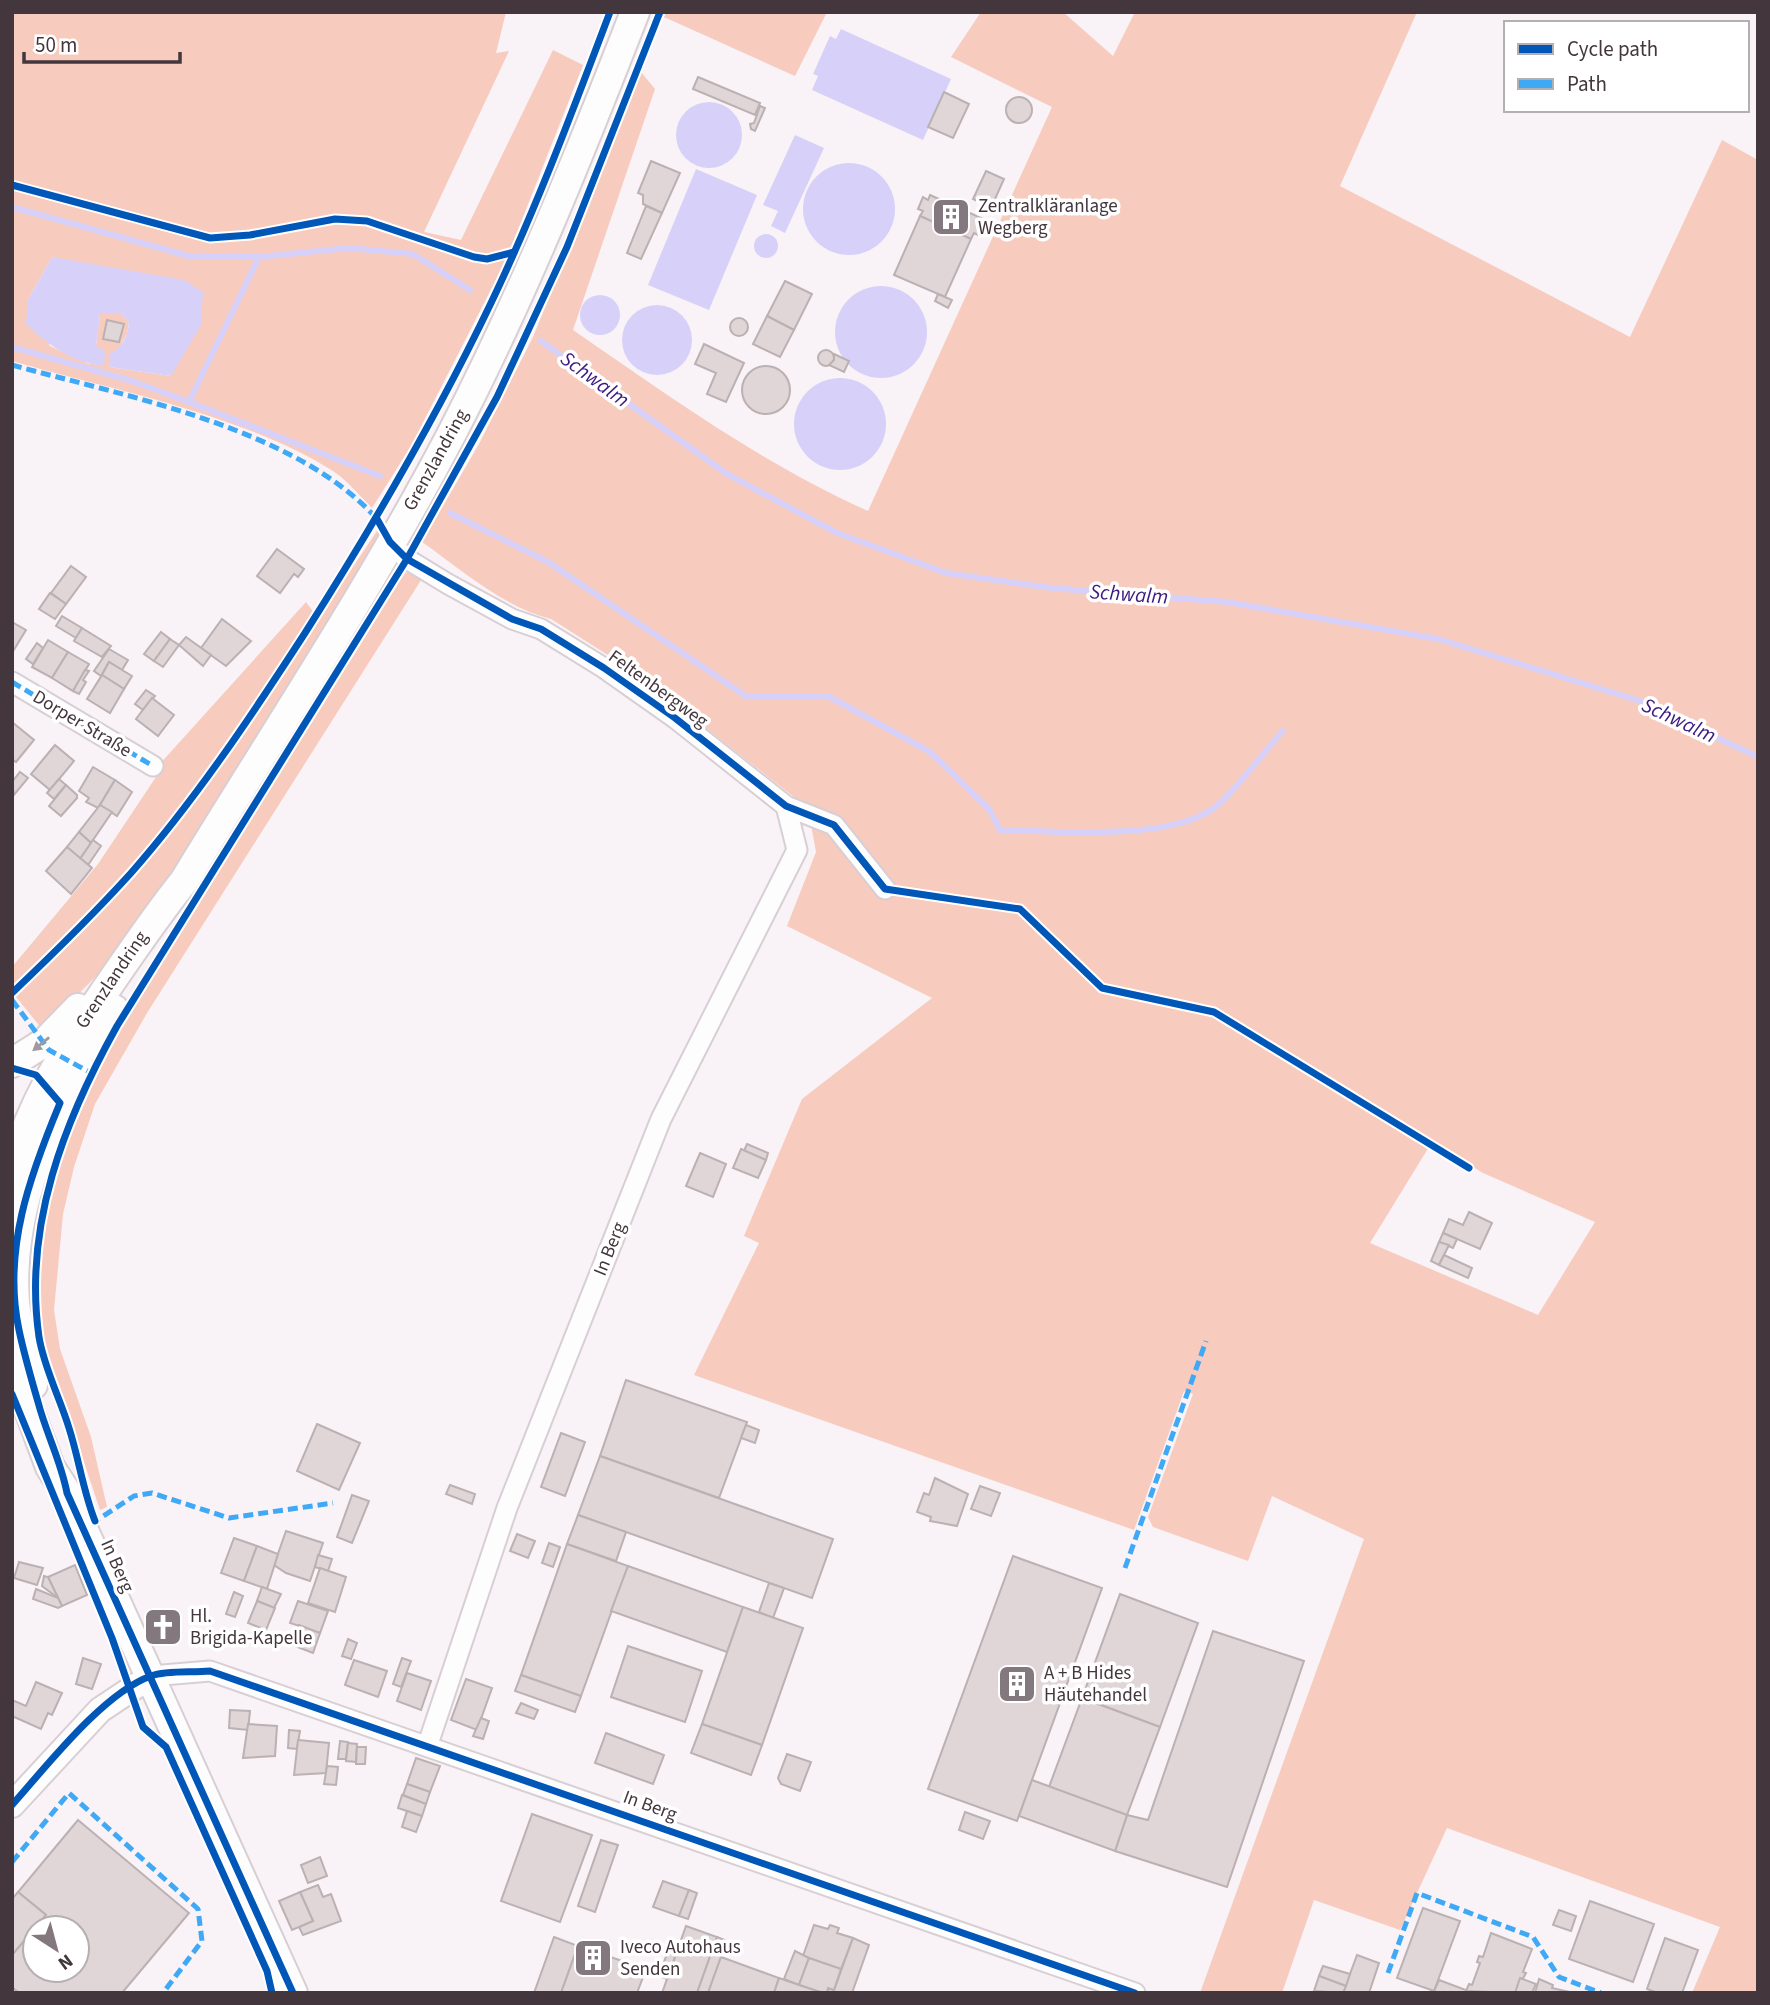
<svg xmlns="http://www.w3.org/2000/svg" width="1770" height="2005" viewBox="0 0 1770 2005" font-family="'Source Sans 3',sans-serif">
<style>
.green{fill:#f7cbbe;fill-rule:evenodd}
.water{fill:#d7d1fa}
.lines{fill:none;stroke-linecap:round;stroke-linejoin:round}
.stream{stroke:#d7d1fa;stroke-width:6}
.building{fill:#e0d5d7;stroke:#bbb1b3;stroke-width:2;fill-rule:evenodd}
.minor-casing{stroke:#d8cfd4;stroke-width:23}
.tertiary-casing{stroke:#d8cfd4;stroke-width:28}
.secondary-casing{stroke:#d8cfd4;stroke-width:32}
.minor{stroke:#fefdfe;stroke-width:19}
.tertiary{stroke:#fefdfe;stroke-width:24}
.secondary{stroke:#fefdfe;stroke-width:28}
.quiet{stroke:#3fa9f5;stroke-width:5;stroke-dasharray:10 5;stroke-linecap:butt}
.cycleway-casing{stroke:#fff;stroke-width:11}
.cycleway{stroke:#0057b8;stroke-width:7}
.oneway{fill:#a09a9e}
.labels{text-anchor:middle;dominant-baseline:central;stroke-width:7;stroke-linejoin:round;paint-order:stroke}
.poi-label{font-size:19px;fill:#43363d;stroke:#fff;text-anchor:start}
.street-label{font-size:19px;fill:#43363d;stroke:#fff}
.water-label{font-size:21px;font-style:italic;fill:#3c1a82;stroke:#fff}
</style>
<rect width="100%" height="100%" fill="#f9f2f6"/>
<g class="green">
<path d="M12 12H506L496 53 509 51 424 232 461 240 553 50 583 65 506 260 411 446 372 508C360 496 347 480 333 471 244 415 113 390 12 361ZM52 257 102 268 171 376 109 367 127 334 129 323 122 314H100L96 346 89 364 50 346 28 300Z"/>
<path d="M666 12H827L795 76 664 17Z"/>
<path d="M981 12H1063L1113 56 1135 12H1417L1340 186 1630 337 1722 140 1758 160V1993H1692L1720 1927 1447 1828 1400 1930 1314 1900 1282 1993H1200L1364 1539 1272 1496 1248 1561 1153 1527 1148 1517 1193 1394 1184 1391 1134 1530 694 1375 759 1243 744 1236 802 1099 932 998 787 926 816 852 808 808 633 671 551 619C503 607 462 570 422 542L479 444 533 337 641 72 655 89 573 330C669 396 761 463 868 511L1052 107 951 57ZM1432 1142 1483 1173 1595 1222 1538 1315 1370 1243Z"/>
<path d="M377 531 382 538 182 862 111 961 43 1030 16 997 144 863 223 760Z"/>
<path d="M405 572 423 577 147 1013 95 1104 74 1167 63 1214 54 1310 60 1349 91 1437 107 1507 100 1510 43 1339 38 1278 44 1223 67 1143 118 1027 279 768Z"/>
<path d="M306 602 314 613 214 761 146 851 52 952 12 987V967L98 864 156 777 158 766Z"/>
</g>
<g class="water">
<path d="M841 29 951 79 923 140 812 90 818 76 813 74 830 36 836 39Z"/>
<circle cx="709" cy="135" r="33"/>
<path d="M795 135 824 148 785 233 771 226 778 211 763 205Z"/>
<circle cx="849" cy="209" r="46"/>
<path d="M696 169 757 195 709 310 648 285Z"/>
<circle cx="766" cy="246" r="12"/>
<path d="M52 257 184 280 203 292 201 325 171 376 109 367 110 354C123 346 127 338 129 323L122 314H100L96 346 105 351 104 366C73 363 48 345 26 324L28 300Z"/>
<circle cx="881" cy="332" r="46"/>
<circle cx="600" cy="315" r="20"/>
<circle cx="657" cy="340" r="35"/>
<circle cx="840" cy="424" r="46"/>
</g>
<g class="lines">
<g class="stream">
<path d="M12 207 192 257H259L348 248 413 254 470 290"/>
<path d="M259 257 189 402 380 476"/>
<path d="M541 341 727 474 837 533 946 573 1052 588 1227 602 1438 639 1637 700 1758 757"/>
<path d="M12 347 132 381 189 402"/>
<path d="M450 513 548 562 747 697 828 696 930 752 989 809 1000 830C1057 831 1163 841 1211 810 1229 799 1266 749 1283 731"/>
</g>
</g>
<g class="building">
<path d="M698 77 760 103 755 115 693 89Z"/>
<path d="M944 92 969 104 953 138 928 127Z"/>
<circle cx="1019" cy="110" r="13"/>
<path d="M760 106 765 108 755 131 751 129 750 124 754 123Z"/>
<path d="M651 161 680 173 662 213 643 204V195L638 193Z"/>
<path d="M986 171 1004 179 991 208 973 199Z"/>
<path d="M930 195 981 218 978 224 983 226 978 235 974 233 971 239 920 216 923 211 918 209 923 197 928 200Z"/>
<path d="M646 206 662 213 641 259 627 253Z"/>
<path d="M920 216 971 239 945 297 894 275Z"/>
<path d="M785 281 812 294 794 330 767 316Z"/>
<path d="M938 294 952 300 948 308 935 301Z"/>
<path d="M767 316 794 330 780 357 753 344Z"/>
<circle cx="739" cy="327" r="9"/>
<path d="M107 320 124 324 119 342 103 339Z"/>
<path d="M704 344 744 363 726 402 707 394 716 373 695 364Z"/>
<circle cx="826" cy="358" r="8"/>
<path d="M834 354 849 361 844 372 829 365 834 360Z"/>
<circle cx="766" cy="390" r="24"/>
<path d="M277 549 304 569 298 577 294 574 280 593 257 576Z"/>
<path d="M71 566 86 577 66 604 51 593Z"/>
<path d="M50 593 66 604 55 619 39 609Z"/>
<path d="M62 616 82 628 76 638 56 626Z"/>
<path d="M222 619 251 641 226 666 201 648Z"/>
<path d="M12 622 26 630 12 653Z"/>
<path d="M82 628 111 646 102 657 74 641Z"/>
<path d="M161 632 170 639 154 661 144 654Z"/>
<path d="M186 637 211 655 203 666 179 645Z"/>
<path d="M170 639 179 645 163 667 154 661Z"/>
<path d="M48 640 68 652 52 678 32 667Z"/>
<path d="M37 643 43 648 33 664 26 659Z"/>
<path d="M109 649 128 660 122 670 109 662 101 676 94 671Z"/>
<path d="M68 652 89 664 73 691 52 678Z"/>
<path d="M109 662 132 676 124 689 102 675Z"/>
<path d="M85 670 89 671 83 680 86 682 79 694 73 691Z"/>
<path d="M102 675 124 689 110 713 87 699Z"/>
<path d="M146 690 155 696 143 710 135 704Z"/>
<path d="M152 698 174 715 158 736 136 719Z"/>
<path d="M12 722 34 740 16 762 12 759Z"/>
<path d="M55 745 74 761 50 790 31 774Z"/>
<path d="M93 767 115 780 98 808 86 802 89 798 79 791Z"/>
<path d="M20 772 28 778 14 795 12 782Z"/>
<path d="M59 779 66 785 54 799 47 793Z"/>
<path d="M115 780 132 792 117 816 100 805Z"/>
<path d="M66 785 77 795V798L61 816 49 806Z"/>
<path d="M100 805 112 812 91 843 79 832Z"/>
<path d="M79 832 91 843 80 859 67 847Z"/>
<path d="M93 840 101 846 88 865 80 859Z"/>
<path d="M67 847 92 868 71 894 46 871Z"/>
<path d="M747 1144 768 1153 766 1160 744 1151Z"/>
<path d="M741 1149 766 1160 758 1178 733 1168Z"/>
<path d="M700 1153 726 1164 713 1197 686 1186Z"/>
<path d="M1469 1212 1492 1223 1480 1249 1443 1233 1449 1219 1463 1225Z"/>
<path d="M1443 1233 1457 1239 1453 1248 1439 1242Z"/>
<path d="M1439 1242 1449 1245 1439 1265 1431 1261Z"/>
<path d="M1444 1255 1472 1268 1468 1278 1439 1265Z"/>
<path d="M626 1380 747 1422 719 1498 600 1456Z"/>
<path d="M317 1424 360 1443 339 1490 297 1471Z"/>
<path d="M746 1425 759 1430 755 1443 741 1438Z"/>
<path d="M561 1433 585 1442 565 1496 541 1487Z"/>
<path d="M600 1456 833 1539 812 1598 578 1515Z"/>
<path d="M935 1478 968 1494 957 1526 930 1521 931 1517 917 1512 924 1493 929 1495Z"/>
<path d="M450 1485 475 1494 472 1504 446 1494Z"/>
<path d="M980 1486 1000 1493 991 1516 971 1509Z"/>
<path d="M352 1495 369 1501 352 1543 337 1537Z"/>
<path d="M578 1515 626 1532 616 1561 567 1544Z"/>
<path d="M286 1531 323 1543 310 1581 286 1573 274 1565Z"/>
<path d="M517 1534 535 1541 528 1558 510 1551Z"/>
<path d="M234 1538 257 1546 244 1581 221 1573Z"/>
<path d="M549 1543 560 1547 553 1567 542 1563Z"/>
<path d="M567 1544 628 1566 581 1696 521 1675Z"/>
<path d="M257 1546 278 1554 267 1589 244 1581Z"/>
<path d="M318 1555 332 1559 328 1571 315 1567Z"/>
<path d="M1013 1556 1102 1588 1017 1821 928 1789Z"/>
<path d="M19 1562 43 1568 37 1585 14 1578Z"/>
<path d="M75 1565 87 1595 62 1606 48 1577Z"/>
<path d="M628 1566 743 1607 727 1652 611 1611Z"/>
<path d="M320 1568 346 1577 335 1612 308 1603Z"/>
<path d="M44 1576 48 1577 58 1598 42 1586Z"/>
<path d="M769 1583 784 1588 773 1618 759 1612Z"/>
<path d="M262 1587 281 1594 274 1608 257 1601Z"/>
<path d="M36 1589 58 1598 62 1606 58 1608 33 1599Z"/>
<path d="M234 1592 243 1596 235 1617 226 1614Z"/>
<path d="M1120 1594 1198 1623 1160 1727 1082 1698Z"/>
<path d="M257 1601 275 1608 266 1630 248 1623Z"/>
<path d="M298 1601 328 1611 320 1633 290 1623Z"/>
<path d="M743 1607 803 1628 762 1745 702 1724Z"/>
<path d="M162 1614 170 1620 168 1636 155 1634 157 1618Z"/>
<path d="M299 1625 320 1633 313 1653 292 1645Z"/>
<path d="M1213 1631 1304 1661 1227 1887 1115 1851 1127 1815 1148 1820Z"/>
<path d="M348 1639 357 1643 351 1659 342 1656Z"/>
<path d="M628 1646 702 1671 685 1722 611 1697Z"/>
<path d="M83 1658 101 1664 92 1689 76 1684Z"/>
<path d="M402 1658 411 1661 401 1687 393 1684Z"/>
<path d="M354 1660 387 1671 378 1697 345 1685Z"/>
<path d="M407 1673 431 1681 421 1710 397 1701Z"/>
<path d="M521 1675 581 1696 575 1712 515 1691Z"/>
<path d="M466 1679 492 1688 477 1730 451 1720Z"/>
<path d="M36 1682 62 1693 52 1715 48 1713 41 1729 12 1716V1700L26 1706Z"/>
<path d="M1082 1698 1160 1727 1127 1815 1049 1787Z"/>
<path d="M521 1703 538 1710 534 1719 516 1713Z"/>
<path d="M230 1710 250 1711 248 1730 229 1728Z"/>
<path d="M481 1718 489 1721 483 1739 473 1736Z"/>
<path d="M248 1724 277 1726 275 1756 243 1758Z"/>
<path d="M702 1724 762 1745 751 1775 691 1753Z"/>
<path d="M289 1730 300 1731 297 1749 288 1748Z"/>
<path d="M606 1733 664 1755 653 1784 595 1763Z"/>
<path d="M298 1740 329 1743 326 1773 294 1775Z"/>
<path d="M340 1741 348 1742 346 1759H338Z"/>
<path d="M348 1743 357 1744 356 1762 346 1761Z"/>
<path d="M357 1747H366L365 1764H356Z"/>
<path d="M787 1754 811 1762 800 1791 781 1784 778 1778Z"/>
<path d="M416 1758 440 1766 430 1792 407 1784Z"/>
<path d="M327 1766 338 1767 336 1785 324 1784Z"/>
<path d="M1032 1780 1127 1815 1115 1851 1019 1816Z"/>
<path d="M407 1784 430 1792 426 1804 403 1795Z"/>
<path d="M402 1795 426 1804 422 1816 398 1808Z"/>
<path d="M407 1811 422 1816 416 1832 402 1827Z"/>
<path d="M965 1812 990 1821 983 1839 959 1830Z"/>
<path d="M532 1814 592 1835 560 1922 501 1901Z"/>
<path d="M78 1820 189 1913 122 1993H19L12 1987V1955L46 1915 18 1892ZM35 1928H77V1970H35Z"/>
<path d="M601 1840 618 1845 595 1912 578 1906Z"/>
<path d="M320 1857 327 1876 308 1883 301 1865Z"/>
<path d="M663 1881 689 1890 679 1916 653 1907Z"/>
<path d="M318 1885 323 1897 331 1894 341 1921 303 1935 299 1927 313 1921 300 1892Z"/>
<path d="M689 1890 697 1893 688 1919 679 1916Z"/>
<path d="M18 1892 46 1915 12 1955V1899Z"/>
<path d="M300 1892 313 1921 292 1930 279 1901Z"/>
<path d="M1590 1901 1654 1924 1633 1982 1569 1959Z"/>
<path d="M1423 1908 1460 1921 1434 1991 1397 1978Z"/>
<path d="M1559 1910 1576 1916 1571 1931 1553 1925Z"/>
<path d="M814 1925 828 1929 830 1925 839 1928 837 1933 853 1938 841 1969 803 1956Z"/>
<path d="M686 1926 717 1937 697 1993H662Z"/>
<path d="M1491 1933 1532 1949 1523 1972 1526 1973 1515 1993 1466 1991 1469 1984 1472 1985 1480 1963 1477 1962 1479 1956 1483 1957Z"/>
<path d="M554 1937 578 1946 561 1993H534Z"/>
<path d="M717 1937 727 1941 708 1993H697Z"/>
<path d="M853 1938 869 1945 852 1993H827L828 1988 834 1990Z"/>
<path d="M1665 1938 1698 1950 1682 1993H1658L1647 1989Z"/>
<path d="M672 1940 680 1943 667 1979 659 1976Z"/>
<path d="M578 1946 646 1969 637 1993H561Z"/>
<path d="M795 1951 809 1958 799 1985 784 1979Z"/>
<path d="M1357 1955 1379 1963 1369 1993H1343Z"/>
<path d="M721 1957 779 1978 774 1993H708Z"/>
<path d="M809 1958 841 1969 834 1990 828 1988 827 1993H823L799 1985Z"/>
<path d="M1323 1966 1350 1974 1346 1986 1319 1976Z"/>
<path d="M1319 1976 1346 1986 1343 1993 1314 1991Z"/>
<path d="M779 1978 799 1985 823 1993H774Z"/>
<path d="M1520 1978 1536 1984 1532 1993H1515Z"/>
<path d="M1539 1979 1553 1985 1552 1988 1574 1993H1535Z"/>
<path d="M1439 1980 1466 1990 1469 1993H1438L1434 1991Z"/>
</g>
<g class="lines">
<defs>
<g id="minor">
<path d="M390 542 407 559 448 584 512 619 541 629 604 668 675 718 786 806 834 825 885 889"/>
<path d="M12 682 153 766"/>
<path d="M151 1676 210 1671 1135 1993"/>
<path d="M428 1744 507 1508 661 1119 797 850 786 806"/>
</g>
<path id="tertiary" d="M12 1805 100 1710 151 1676"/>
<g id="secondary">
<path d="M12 1063 45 1042 78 1008"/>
<path d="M12 1172C29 1106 64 1051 102 995 129 956 155 917 184 881 274 733 371 588 451 435 522 298 579 156 635 12"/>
<path d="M12 1364 50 1467 67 1493 293 1993"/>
<path d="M33 1385C26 1358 18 1331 15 1302 7 1195 61 1097 114 1009"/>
</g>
</defs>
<use href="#minor" class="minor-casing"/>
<use href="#tertiary" class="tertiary-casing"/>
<use href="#secondary" class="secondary-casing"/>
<use href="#minor" class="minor"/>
<use href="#tertiary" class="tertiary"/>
<use href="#secondary" class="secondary"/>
<g class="quiet">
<path d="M12 365C128 397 296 428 378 520"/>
<path d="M12 682 153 766"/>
<path d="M12 1000 49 1050 91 1073"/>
<path d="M91 1524 134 1496 152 1493 229 1518 333 1503"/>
<path d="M1125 1568 1206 1341"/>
<path d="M12 1862 69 1793 198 1909 202 1941 163 1993"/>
<path d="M1388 1973 1417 1893 1533 1937 1559 1977 1601 1993"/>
</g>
<defs>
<g id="cycleway">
<path d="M12 185 210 238 250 235 335 219 367 221 474 257 487 259 514 252"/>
<path d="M377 519 390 542 407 559 512 619 541 629 604 668 675 718 786 806 834 825 885 889 1020 909 1102 988 1214 1012 1469 1168"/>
<path d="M12 993C53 954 93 915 131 873 196 799 252 715 305 633 373 526 436 418 491 303 536 209 573 110 610 12"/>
<path d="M12 1068 36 1075 60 1103C30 1175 2 1251 19 1330 24 1354 31 1378 38 1402 46 1433 61 1461 67 1493L293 1993"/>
<path d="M12 1394 112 1638 143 1727 166 1747 267 1971 272 1993"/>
<path d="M95 1521C83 1491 79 1459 69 1428 60 1398 44 1368 39 1337 23 1226 64 1121 117 1026L407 559 497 397 567 247 660 12"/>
<path d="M12 1805C46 1767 103 1693 151 1676 168 1670 192 1673 210 1671L1135 1993"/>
</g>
</defs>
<use href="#cycleway" class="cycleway-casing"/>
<use href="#cycleway" class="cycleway"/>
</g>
<defs><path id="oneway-solid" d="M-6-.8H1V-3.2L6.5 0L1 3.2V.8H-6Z" transform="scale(1.75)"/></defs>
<use class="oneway" href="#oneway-solid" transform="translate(41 1044) rotate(141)"/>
<defs>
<symbol id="building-square" viewBox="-11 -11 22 22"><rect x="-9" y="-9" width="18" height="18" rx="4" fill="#83787e" stroke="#fff"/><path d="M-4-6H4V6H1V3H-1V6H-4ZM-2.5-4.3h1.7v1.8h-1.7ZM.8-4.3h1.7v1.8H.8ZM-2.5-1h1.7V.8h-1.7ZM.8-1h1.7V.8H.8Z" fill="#fff"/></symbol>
<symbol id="church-square" viewBox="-11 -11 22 22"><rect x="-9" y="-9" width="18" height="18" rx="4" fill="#83787e" stroke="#fff"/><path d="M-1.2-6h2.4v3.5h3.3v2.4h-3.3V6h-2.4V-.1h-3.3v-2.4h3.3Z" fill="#fff"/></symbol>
</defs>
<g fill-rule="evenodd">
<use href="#building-square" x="929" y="195" width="44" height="44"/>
<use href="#church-square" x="141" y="1605" width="44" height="44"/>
<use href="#building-square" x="995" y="1662" width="44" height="44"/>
<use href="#building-square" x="571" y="1936" width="44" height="44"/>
</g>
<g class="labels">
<g class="poi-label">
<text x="978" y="206">Zentralkläranlage<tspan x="978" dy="22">Wegberg</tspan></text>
<text x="190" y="1616">Hl.<tspan x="190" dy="22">Brigida-Kapelle</tspan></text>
<text x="1044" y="1673">A + B Hides<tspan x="1044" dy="22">Häutehandel</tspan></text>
<text x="620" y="1947">Iveco Autohaus<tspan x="620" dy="22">Senden</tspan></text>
</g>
<g class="street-label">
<text transform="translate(436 460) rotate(-61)">Grenzlandring</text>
<text transform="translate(658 689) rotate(36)">Feltenbergweg</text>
<text transform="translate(82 724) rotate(31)">Dorper Straße</text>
<text transform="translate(112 980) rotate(-56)">Grenzlandring</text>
<text transform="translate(610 1249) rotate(-68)">In Berg</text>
<text transform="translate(117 1566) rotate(66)">In Berg</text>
<text transform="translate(650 1806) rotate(20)">In Berg</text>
</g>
<g class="water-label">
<text transform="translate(595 379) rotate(36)">Schwalm</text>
<text transform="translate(1129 594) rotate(4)">Schwalm</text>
<text transform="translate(1679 720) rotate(25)">Schwalm</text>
</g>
</g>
<rect width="1770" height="2005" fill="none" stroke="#43363d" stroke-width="28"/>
<rect x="1504" y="21" width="245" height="91" fill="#ffffff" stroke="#b4afb1" stroke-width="2"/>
<rect x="1518" y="44" width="35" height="10" fill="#0057b8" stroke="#b4afb1" stroke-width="2"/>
<text x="1567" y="56" font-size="21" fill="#43363d">Cycle path</text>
<rect x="1518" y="79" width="35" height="10" fill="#3fa9f5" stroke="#b4afb1" stroke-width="2"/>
<text x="1567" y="91" font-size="21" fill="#43363d">Path</text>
<g transform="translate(56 1949) rotate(144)"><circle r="33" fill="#ffffff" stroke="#b4afb1" stroke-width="2"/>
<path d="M0-5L12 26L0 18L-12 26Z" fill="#83787e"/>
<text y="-10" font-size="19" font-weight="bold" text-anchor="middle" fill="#43363d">N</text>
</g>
<path d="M24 52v10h156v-10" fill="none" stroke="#43363d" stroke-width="3.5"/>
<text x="35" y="52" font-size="21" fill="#43363d" stroke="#ffffff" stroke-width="5" paint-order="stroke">50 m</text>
</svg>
